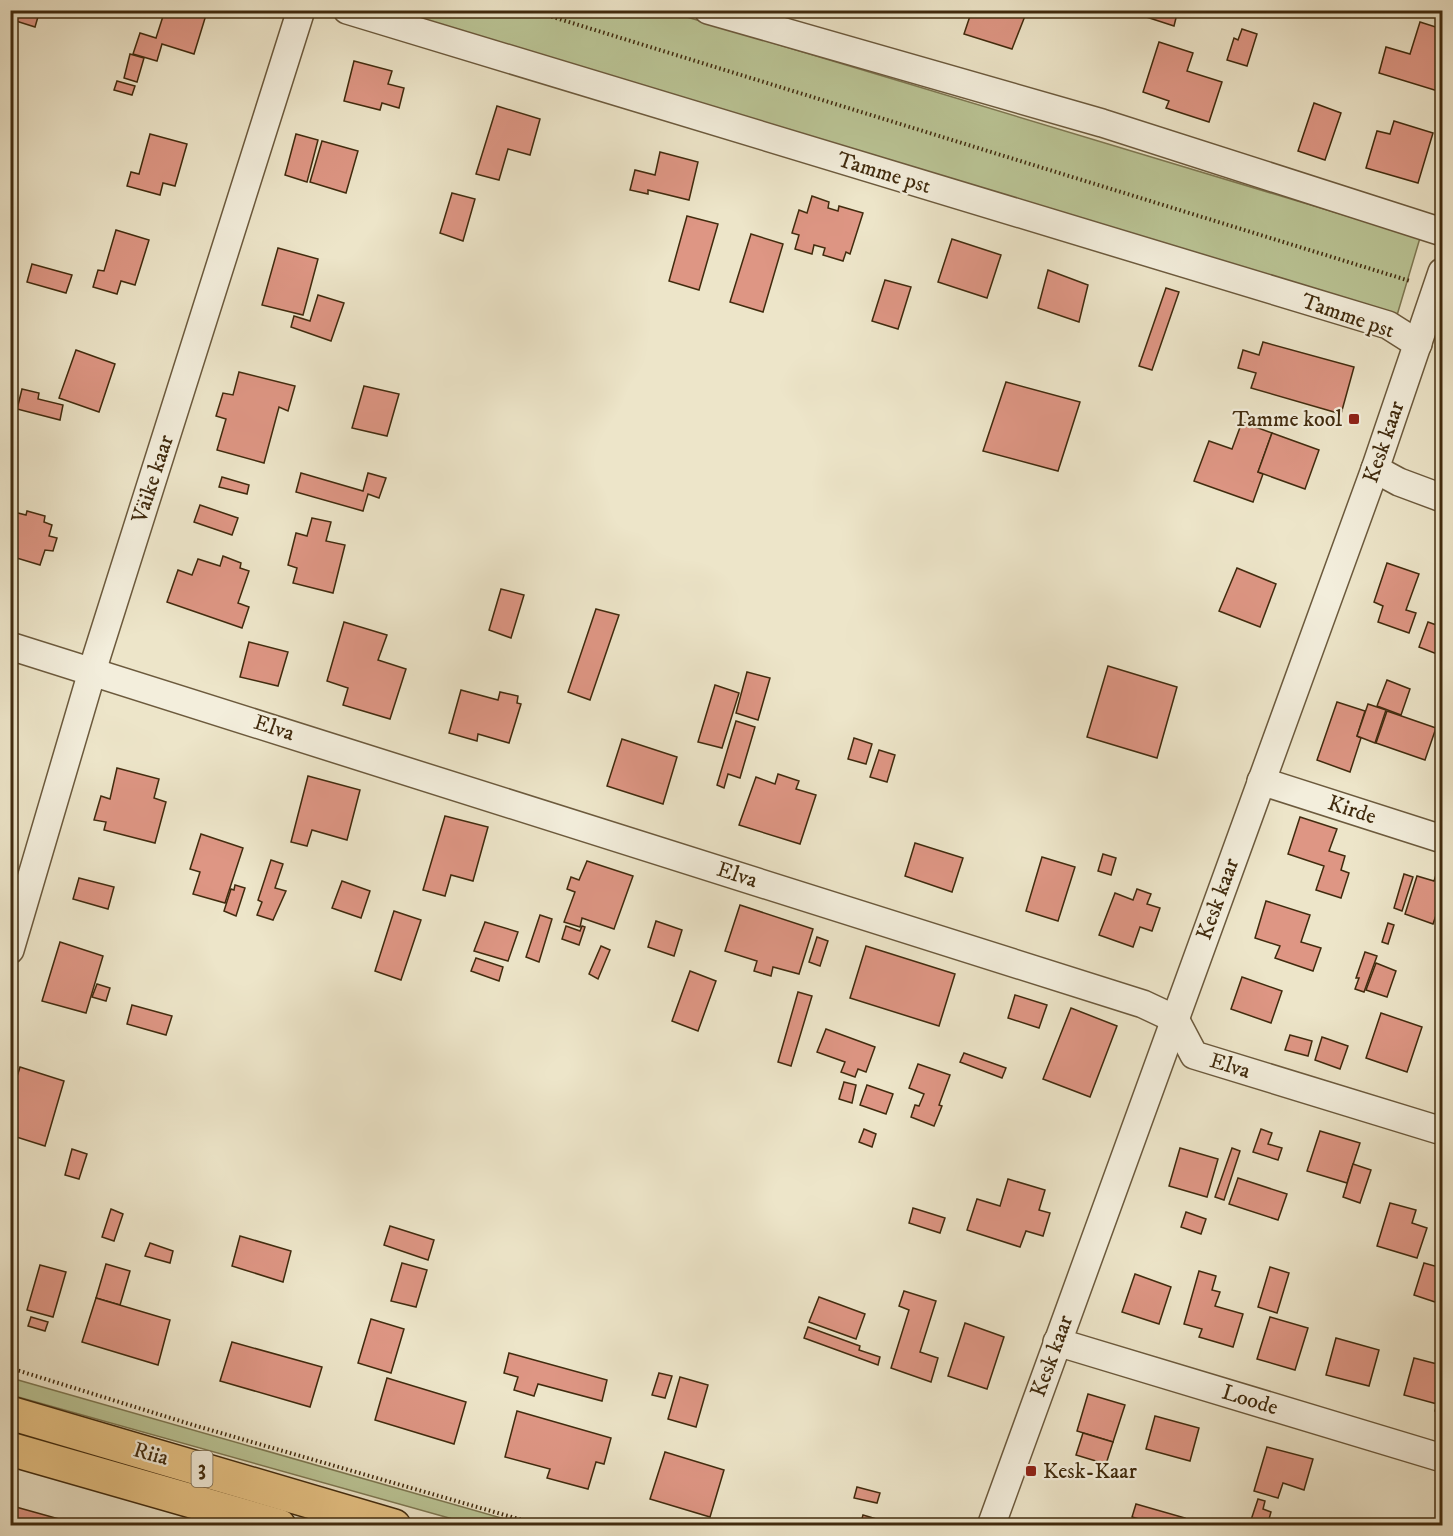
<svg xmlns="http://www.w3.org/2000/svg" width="1453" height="1536" viewBox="0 0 1453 1536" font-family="'IM FELL DW Pica',serif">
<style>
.green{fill:#bac495;stroke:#7e7852;stroke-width:1.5}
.building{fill:#de9684;stroke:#412b0e;stroke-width:1.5}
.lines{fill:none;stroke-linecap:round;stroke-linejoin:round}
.minor-casing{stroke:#6c5a3d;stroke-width:30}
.trunk-casing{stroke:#412b0e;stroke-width:36}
.path{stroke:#412b0e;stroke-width:4;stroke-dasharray:1.5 3;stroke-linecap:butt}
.minor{stroke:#f3eedc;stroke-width:27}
.trunk{stroke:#e6c284;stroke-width:33}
.poi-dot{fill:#8f2418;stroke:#f3eedc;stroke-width:2}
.labels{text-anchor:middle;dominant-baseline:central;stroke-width:4.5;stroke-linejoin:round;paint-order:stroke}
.shield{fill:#f3eedc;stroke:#76664c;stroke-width:1.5}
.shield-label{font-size:21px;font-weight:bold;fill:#412b0e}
.street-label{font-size:22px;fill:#412b0e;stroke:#f3eedc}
.poi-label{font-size:22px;fill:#412b0e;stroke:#f3eedc;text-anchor:end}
</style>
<rect width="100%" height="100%" fill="#ede5c9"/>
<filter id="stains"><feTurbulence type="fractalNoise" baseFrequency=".00333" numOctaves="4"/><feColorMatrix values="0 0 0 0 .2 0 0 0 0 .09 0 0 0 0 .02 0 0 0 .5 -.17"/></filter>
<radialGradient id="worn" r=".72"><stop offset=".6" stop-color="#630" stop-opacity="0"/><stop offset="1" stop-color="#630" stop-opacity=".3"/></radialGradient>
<g class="green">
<path d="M364 11H667L1420 238 1395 322Z"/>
<path d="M11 1378 526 1525H474L11 1395Z"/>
</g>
<g class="building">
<path d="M40 10 35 27 16 21 19 10Z"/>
<path d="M165 10H193L206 15 194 54 162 44 157 61 133 54 140 33 156 38Z"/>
<path d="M972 10H1009L1025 16 1012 49 964 34Z"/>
<path d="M1135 10H1178L1174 26 1134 13Z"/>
<path d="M1420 22 1442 29 1441 92 1379 73 1386 47 1410 54Z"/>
<path d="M1242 29 1257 34 1247 66 1227 60 1234 38 1238 40Z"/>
<path d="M1159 42 1193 53 1187 71 1222 82 1209 122 1166 108 1169 101 1143 92Z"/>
<path d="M130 54 144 58 137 82 124 78Z"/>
<path d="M354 61 392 71 388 84 404 88 399 108 382 103 380 110 344 101Z"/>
<path d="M117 81 135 86 132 95 114 90Z"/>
<path d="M1314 103 1341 113 1325 160 1298 151Z"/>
<path d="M497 106 540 119 530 155 508 149 499 180 476 174Z"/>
<path d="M1394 121 1433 133 1418 183 1366 168 1377 131 1390 134Z"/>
<path d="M150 134 187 144 175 186 163 183 160 195 127 186 131 172 139 174Z"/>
<path d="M296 134 318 140 307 182 285 175Z"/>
<path d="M322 141 358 151 346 193 310 182Z"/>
<path d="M660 152 698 162 689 200 648 190V194L630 190 635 170 655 175Z"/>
<path d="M452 193 475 199 463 241 440 233Z"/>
<path d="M812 196 829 202 828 208 838 211 839 206 863 213 850 254 846 252 843 261 823 255 825 248 814 245 812 254 795 249 799 235 792 233 799 210 807 213Z"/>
<path d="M687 216 718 224 699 290 669 281Z"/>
<path d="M116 230 149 240 135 285 121 281 117 294 93 287 98 270 104 271Z"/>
<path d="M751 234 783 244 763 312 730 302Z"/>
<path d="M952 239 1001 255 987 298 938 282Z"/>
<path d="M278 248 318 259 303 315 262 305Z"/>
<path d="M32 264 72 275 66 293 27 282Z"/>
<path d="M1048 270 1088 285 1079 322 1038 308Z"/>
<path d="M885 280 911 287 898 329 872 321Z"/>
<path d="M1166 288 1179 292 1152 370 1139 366Z"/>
<path d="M318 295 344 303 331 341 291 327 294 316 310 321Z"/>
<path d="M1263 342 1354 367 1341 414 1251 388 1256 373 1238 368 1243 350 1259 355Z"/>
<path d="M76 350 115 364 99 412 59 398Z"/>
<path d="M239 372 295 386 288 411 279 407 264 463 217 450 226 419 216 416 223 393 233 395Z"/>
<path d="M1006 382 1080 402 1058 471 983 451Z"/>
<path d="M364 386 399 394 387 436 352 428Z"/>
<path d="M22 389 39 393 38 399 63 405 60 420 17 409Z"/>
<path d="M1242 422 1272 433 1258 472 1263 474 1253 502 1194 481 1209 441 1232 449Z"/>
<path d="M1272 433 1319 450 1305 489 1258 472Z"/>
<path d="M301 473 363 491 368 473 386 478 379 498 368 494 363 511 296 492Z"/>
<path d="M222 477 249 485 247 494 219 487Z"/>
<path d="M200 505 238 518 232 535 194 522Z"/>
<path d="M10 511 26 515 27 511 45 516 44 522 52 525 49 536 57 538 53 551 45 550 40 565 10 556Z"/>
<path d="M312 518 331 522 326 541 345 545 333 593 293 583 297 568 288 565 296 533 307 536Z"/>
<path d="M223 556 241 563 240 568 249 571 238 603 249 607 242 628 167 602 178 570 192 575 198 559 220 566Z"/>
<path d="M1387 563 1419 574 1406 610 1416 613 1409 633 1378 622 1383 606 1374 602Z"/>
<path d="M1237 568 1276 584 1260 627 1219 611Z"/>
<path d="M501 589 524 595 511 638 489 630Z"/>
<path d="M596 609 619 615 590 700 568 692Z"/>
<path d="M344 622 387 635 378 660 406 669 390 719 343 705 348 688 327 681Z"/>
<path d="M1428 622 1442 627V656L1419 647Z"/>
<path d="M249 642 288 652 278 686 240 677Z"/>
<path d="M1108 666 1177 687 1157 758 1087 737Z"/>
<path d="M747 672 770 678 758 720 736 713Z"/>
<path d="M1387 680 1410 689 1401 715 1377 706Z"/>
<path d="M715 685 739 693 722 748 698 742Z"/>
<path d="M461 690 498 700 500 692 518 696 517 703 521 704 509 743 478 734 477 741 449 733Z"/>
<path d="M1337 702 1365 711 1357 736 1361 738 1350 772 1317 760Z"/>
<path d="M1368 704 1386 710 1375 743 1357 736Z"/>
<path d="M1387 711 1436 728 1425 760 1376 743Z"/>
<path d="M736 721 755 727 740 778 728 774 724 788 717 785Z"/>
<path d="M854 738 872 744 866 764 848 759Z"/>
<path d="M622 739 677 757 663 804 607 786Z"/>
<path d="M879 750 895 755 887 782 870 777Z"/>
<path d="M117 768 159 779 154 798 166 802 155 843 104 830 106 822 94 820 101 796 110 799Z"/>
<path d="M778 774 799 781 796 789 816 795 800 844 739 825 756 777 775 784Z"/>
<path d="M308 776 360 790 347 840 312 830 307 846 291 842Z"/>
<path d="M445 816 488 827 473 881 451 875 445 896 423 890Z"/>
<path d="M1300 817 1337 829 1329 851 1345 856 1341 870 1349 873 1341 898 1316 890 1324 866 1288 854Z"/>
<path d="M201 834 243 848 225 903 193 894 200 872 190 869Z"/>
<path d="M915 843 963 858 952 892 905 876Z"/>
<path d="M1103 854 1116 858 1111 875 1098 871Z"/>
<path d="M1042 857 1075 867 1058 921 1026 911Z"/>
<path d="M271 860 283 864 275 888 286 891 273 920 257 915 262 902 258 900Z"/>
<path d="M587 861 633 876 614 929 582 918 580 927 564 922 575 892 567 889 571 877 579 880Z"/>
<path d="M1440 863 1442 864V902L1441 901 1433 924 1405 914 1417 876 1434 881Z"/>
<path d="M1404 874 1413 877 1402 911 1394 908Z"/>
<path d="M79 878 114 887 108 909 73 899Z"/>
<path d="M342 881 370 891 361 918 332 908Z"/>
<path d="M235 885 245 888 236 916 224 911 231 889 234 890Z"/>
<path d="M1137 889 1151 894 1147 904 1160 908 1152 931 1140 927 1133 947 1099 935 1115 893 1133 900Z"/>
<path d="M1266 901 1310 915 1301 942 1321 948 1313 971 1275 958 1280 946 1255 938Z"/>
<path d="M740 905 813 929 799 974 773 967 771 976 754 971 757 961 725 951Z"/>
<path d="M394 911 421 920 401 980 375 971Z"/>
<path d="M540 915 552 919 539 962 526 957Z"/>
<path d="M656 921 682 930 674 956 648 947Z"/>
<path d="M485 922 518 932 508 961 474 951Z"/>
<path d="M1388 923 1394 925 1388 944 1382 942Z"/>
<path d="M566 926 580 931 582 926 585 927 579 945 562 939Z"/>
<path d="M817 937 828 941 820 966 809 962Z"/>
<path d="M60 942 103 956 86 1013 42 1001Z"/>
<path d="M601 946 610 950 598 979 589 974Z"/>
<path d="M866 946 955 974 939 1026 850 998Z"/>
<path d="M1365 952 1377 956 1364 992 1355 989 1359 978H1356Z"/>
<path d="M476 958 503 967 499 981 471 971Z"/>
<path d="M1376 963 1396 971 1387 997 1366 990Z"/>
<path d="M690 971 716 981 698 1031 672 1021Z"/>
<path d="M1242 977 1282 991 1271 1023 1231 1009Z"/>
<path d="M97 984 110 988 106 1001 92 997Z"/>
<path d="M798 992 812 996 791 1066 778 1062Z"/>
<path d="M1015 995 1047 1005 1039 1028 1008 1018Z"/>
<path d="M132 1005 172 1016 166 1035 127 1024Z"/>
<path d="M1071 1008 1117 1026 1090 1097 1043 1079Z"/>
<path d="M1381 1013 1422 1027 1407 1072 1366 1058Z"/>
<path d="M826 1029 875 1047 866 1072 858 1069 855 1077 841 1072 845 1062 817 1052Z"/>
<path d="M1290 1035 1312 1041 1308 1056 1285 1050Z"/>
<path d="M1322 1037 1348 1046 1340 1069 1315 1060Z"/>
<path d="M964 1053 1006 1068 1002 1078 960 1062Z"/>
<path d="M918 1064 950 1075 939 1105 942 1106 934 1126 911 1117 915 1105 919 1106 924 1094 909 1088Z"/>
<path d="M20 1067 64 1081 45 1146 10 1135V1099Z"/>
<path d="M844 1082 856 1085 852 1103 839 1099Z"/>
<path d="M867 1085 893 1094 886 1114 860 1105Z"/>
<path d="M864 1129 876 1134 872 1147 859 1142Z"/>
<path d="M1261 1129 1272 1133 1268 1144 1282 1148 1278 1160 1253 1152Z"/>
<path d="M1320 1131 1360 1143 1347 1183 1307 1171Z"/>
<path d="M1180 1148 1218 1159 1207 1197 1169 1186Z"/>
<path d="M1232 1148 1240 1151 1224 1200 1215 1197Z"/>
<path d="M72 1149 87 1154 79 1179 65 1175Z"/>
<path d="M1353 1164 1371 1170 1360 1203 1343 1197Z"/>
<path d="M1238 1178 1287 1194 1278 1220 1229 1204Z"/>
<path d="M1008 1179 1045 1190 1039 1210 1050 1213 1043 1236 1026 1231 1020 1247 967 1230 977 1199 1000 1206Z"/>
<path d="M1390 1203 1416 1210 1412 1223 1427 1228 1417 1258 1377 1246Z"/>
<path d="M913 1208 945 1218 940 1233 909 1223Z"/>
<path d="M111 1209 123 1214 114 1241 102 1237Z"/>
<path d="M1186 1212 1206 1219 1201 1234 1181 1227Z"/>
<path d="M390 1226 434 1240 428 1260 384 1245Z"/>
<path d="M240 1236 291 1251 283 1282 232 1266Z"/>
<path d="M150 1243 173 1251 170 1263 145 1256Z"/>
<path d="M402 1263 427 1270 416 1307 391 1301Z"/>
<path d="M1424 1263 1442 1268V1287L1438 1303 1414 1295Z"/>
<path d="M106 1264 130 1271 120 1305 96 1298Z"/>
<path d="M40 1265 66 1272 53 1317 27 1310Z"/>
<path d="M1270 1267 1289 1273 1277 1313 1258 1307Z"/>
<path d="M1199 1271 1216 1276 1212 1290 1220 1292 1215 1306 1243 1314 1233 1347 1199 1337 1202 1329 1184 1324Z"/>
<path d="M1135 1274 1171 1287 1159 1324 1122 1312Z"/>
<path d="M904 1291 936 1301 920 1352 938 1358 931 1382 891 1368 909 1310 899 1306Z"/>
<path d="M819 1297 865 1314 856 1339 809 1322Z"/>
<path d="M96 1298 170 1320 158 1365 82 1342Z"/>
<path d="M31 1317 48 1322 45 1331 28 1326Z"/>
<path d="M1270 1317 1308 1328 1295 1370 1257 1359Z"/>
<path d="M371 1319 404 1329 391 1373 358 1363Z"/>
<path d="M965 1323 1004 1337 987 1389 948 1376Z"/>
<path d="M808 1327 860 1346 859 1350 880 1357 878 1365 804 1338Z"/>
<path d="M1336 1338 1379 1350 1369 1386 1326 1375Z"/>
<path d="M232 1342 322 1367 310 1407 220 1381Z"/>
<path d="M509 1353 607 1380 602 1401 538 1384 534 1396 514 1390 518 1377 504 1373Z"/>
<path d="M1414 1358 1441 1365 1439 1372 1442 1373V1413L1435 1411 1437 1404 1404 1395Z"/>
<path d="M659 1373 672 1376 665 1398 652 1395Z"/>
<path d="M680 1377 708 1385 696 1427 668 1419Z"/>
<path d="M387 1378 466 1402 454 1444 375 1420Z"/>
<path d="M1088 1394 1125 1405 1113 1442 1077 1431Z"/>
<path d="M517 1411 611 1438 604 1464 596 1462 588 1489 547 1478 550 1469 505 1457Z"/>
<path d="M1155 1416 1199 1428 1190 1461 1146 1449Z"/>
<path d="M1083 1433 1113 1442 1106 1464 1076 1455Z"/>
<path d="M1267 1447 1313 1459 1304 1490 1283 1483 1278 1498 1254 1491Z"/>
<path d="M665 1452 724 1470 710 1517 650 1499Z"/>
<path d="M857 1487 880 1493 877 1503 854 1498Z"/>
<path d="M1258 1499 1265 1501 1263 1509 1271 1512 1267 1526 1250 1523Z"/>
<path d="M1136 1504 1185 1518 1183 1526H1163L1132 1517Z"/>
<path d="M16 1507 84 1526H10Z"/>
<path d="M863 1515 900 1526H860Z"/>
</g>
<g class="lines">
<defs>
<g id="minor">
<path d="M347 10 1388 325 1418 344"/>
<path d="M708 10 1102 123 1442 232"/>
<path d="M1375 469 1399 482 1442 498"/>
<path d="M10 646 1143 1004 1175 1019 1194 1055 1442 1131"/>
<path d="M1261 781 1442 839"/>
<path d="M10 950 97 655 301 10"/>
<path d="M1057 1342 1442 1458"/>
<path d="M991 1526 1375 469 1442 272"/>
</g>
<g id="trunk">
<path d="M10 1413 394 1526"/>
<path d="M10 1449 279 1526"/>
</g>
</defs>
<use href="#minor" class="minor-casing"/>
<use href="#trunk" class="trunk-casing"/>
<g class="path">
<path d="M530 10 1410 281"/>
<path d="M10 1368 193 1425 543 1526"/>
</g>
<use href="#minor" class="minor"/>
<use href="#trunk" class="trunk"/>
</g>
<g class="poi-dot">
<rect x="1348" y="413" width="12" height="12" rx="3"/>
<rect x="1025" y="1465" width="12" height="12" rx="3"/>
</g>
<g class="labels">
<rect class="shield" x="191.5" y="1451" width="21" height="36" rx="4.5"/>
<g class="shield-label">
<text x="202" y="1469">3</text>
</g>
<g class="street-label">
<text transform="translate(884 173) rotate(17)">Tamme pst</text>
<text transform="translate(1348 316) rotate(19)">Tamme pst</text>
<text transform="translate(1384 442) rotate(-71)">Kesk kaar</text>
<text transform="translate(153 479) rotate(-72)">Väike kaar</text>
<text transform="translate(274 728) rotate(18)">Elva</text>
<text transform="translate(1352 810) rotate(18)">Kirde</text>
<text transform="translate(737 875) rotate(18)">Elva</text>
<text transform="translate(1218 899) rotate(-70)">Kesk kaar</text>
<text transform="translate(1230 1066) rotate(17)">Elva</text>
<text transform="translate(1052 1356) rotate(-70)">Kesk kaar</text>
<text transform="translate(1250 1400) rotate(17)">Loode</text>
<text transform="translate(151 1454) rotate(16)">Riia</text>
</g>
<g class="poi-label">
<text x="1342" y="419">Tamme kool</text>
<text x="1043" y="1471" text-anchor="start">Kesk-Kaar</text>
</g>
</g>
<rect width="1453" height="1536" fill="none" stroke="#ede5c9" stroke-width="36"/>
<rect x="12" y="12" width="1429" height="1512" fill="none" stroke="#412b0e" stroke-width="3"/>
<rect x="18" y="18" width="1417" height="1500" fill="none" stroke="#412b0e" stroke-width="1.5"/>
<rect width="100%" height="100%" filter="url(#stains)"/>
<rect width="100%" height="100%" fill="url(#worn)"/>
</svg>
